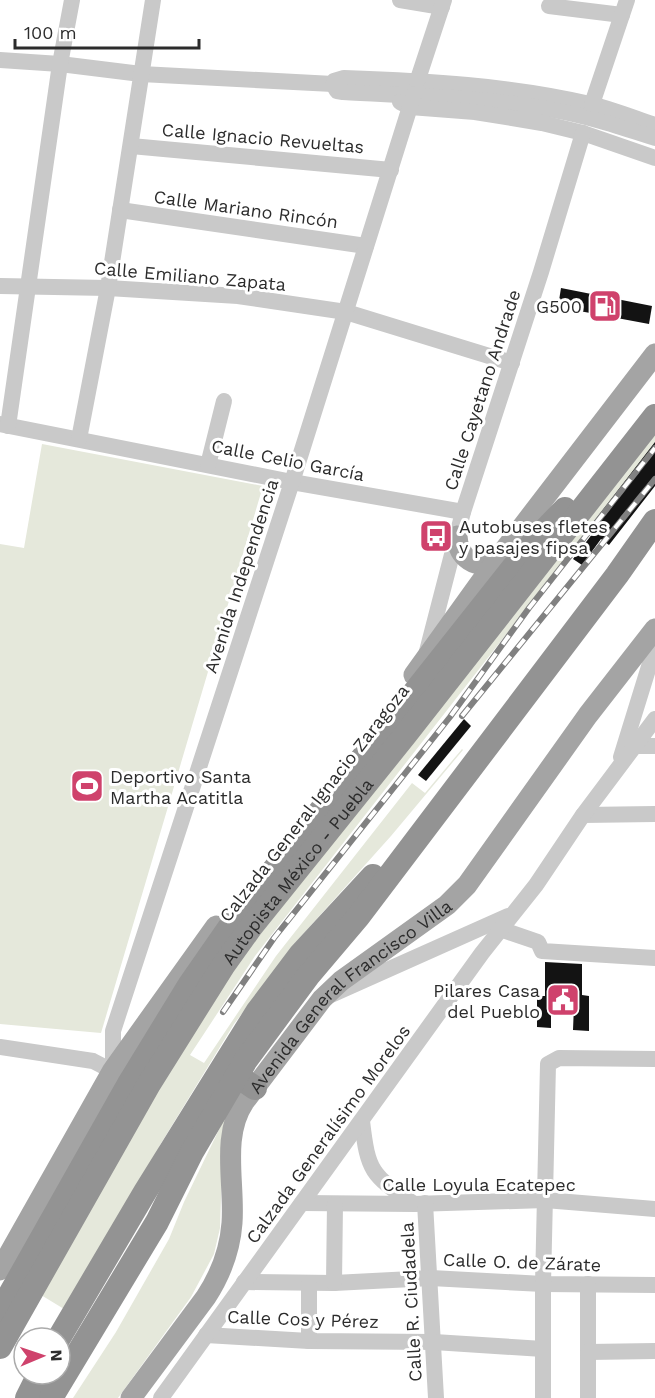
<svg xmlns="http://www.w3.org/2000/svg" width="655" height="1398" viewBox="0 0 655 1398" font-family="'Work Sans',sans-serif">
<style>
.green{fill:#e5e8db}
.building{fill:#131313}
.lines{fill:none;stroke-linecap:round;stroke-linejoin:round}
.minor{stroke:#c9c9c9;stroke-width:16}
.major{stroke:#a4a4a4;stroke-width:21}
.highway{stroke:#939393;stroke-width:24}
.rail-casing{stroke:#818181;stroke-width:6}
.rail{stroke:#fff;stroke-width:4;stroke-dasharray:11;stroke-linecap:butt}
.labels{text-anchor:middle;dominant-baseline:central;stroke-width:6;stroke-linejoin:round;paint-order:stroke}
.street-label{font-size:18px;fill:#2c2c2c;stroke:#fff}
.poi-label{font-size:18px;fill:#2c2c2c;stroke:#fff;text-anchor:end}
</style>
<rect width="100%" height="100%" fill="#fff"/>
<g class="green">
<path d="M655 433V444L255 956 190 1055 204 1063 276 956 412 783 425 793 462 749 463 750 391 836 296 942 234 1024 160 1145 82 1320 23 1284 237 964Z"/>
<path d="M42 444 263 486 101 1033 0 1024V544L24 548Z"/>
<path d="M227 1113 223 1137 220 1228 214 1254 191 1297 118 1398H73L116 1332 169 1239 184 1202Z"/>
</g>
<g class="building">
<path d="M561 288 652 306 649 324 558 307Z"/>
<path d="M655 442V486L609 545 601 539 582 565 573 559 593 533 588 529Z"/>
<path d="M464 719 471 726 426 781 418 775Z"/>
<path d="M545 962 582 964V995L589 996V1031L573 1030 574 1005 551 1004V1028L537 1027V996H545Z"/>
</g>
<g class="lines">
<g class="minor">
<path d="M400 0 442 7"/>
<path d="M549 6 622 15"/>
<path d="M0 60 60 64 141 74 333 84 334 81 344 78C426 81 509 85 590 104 612 109 634 118 655 125"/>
<path d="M417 82 444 0"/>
<path d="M333 84 337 91 343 92C413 96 484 97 553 110 588 116 621 127 655 138"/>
<path d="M400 102 410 107 475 112 542 123 583 133 655 158"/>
<path d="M592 104 627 0"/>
<path d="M131 146 391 170"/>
<path d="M120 210 366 246"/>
<path d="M0 286 108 288 238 296 346 312 512 363"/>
<path d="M0 424 292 482 463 512"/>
<path d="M8 426 60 64 72 0"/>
<path d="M79 439 108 288 153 0"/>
<path d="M208 465 224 401"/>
<path d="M426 655 463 512 541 272 583 133"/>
<path d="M635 746H655"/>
<path d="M621 757 655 647"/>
<path d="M583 815 655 814"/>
<path d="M500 929 538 942 542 951 655 958"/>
<path d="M331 995 508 916"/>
<path d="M0 1047 93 1061 120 1075"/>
<path d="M113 1070V1031L292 482 414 94"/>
<path d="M362 1121C368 1173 372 1175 414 1204"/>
<path d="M302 1203 414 1204 545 1200 655 1209"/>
<path d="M425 1203 436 1398"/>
<path d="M244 1282 334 1283 431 1278 543 1284 655 1285"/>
<path d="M334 1283 335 1204"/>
<path d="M588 1284V1398"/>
<path d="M206 1335 309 1341 434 1342 543 1349"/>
<path d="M309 1341V1283"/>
<path d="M588 1352 655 1351"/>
<path d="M161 1398 482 953 536 885 583 815 655 719"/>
<path d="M543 1398V1284L548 1064 559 1058 655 1059"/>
</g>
<g class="major">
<path d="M457 536C458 558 476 570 496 561"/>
<path d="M414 675 496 561 655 354"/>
<path d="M0 1270 113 1070 216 926"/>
<path id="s1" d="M131 1398 206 1297C221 1274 230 1250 232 1223 235 1184 221 1136 244 1102L322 999 341 981 447 905 467 885 588 715 655 629"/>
</g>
<g class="highway">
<path d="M236 1075 255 1088"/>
<path d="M0 1312 130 1082 190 984 238 915 535 540 565 509"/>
<path d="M59 1338 145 1192 257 1012 300 955 373 876"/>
<path id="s2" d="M0 1347 149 1084 223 966 251 927 406 734 655 416"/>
<path d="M27 1398 39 1374"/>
<path d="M51 1398 157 1222 192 1152 246 1060 308 976 358 917 617 575 655 521"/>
</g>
<defs>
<g id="rail">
<path d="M462 716 655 479"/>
<path d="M223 1012 274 938 450 717 529 608 655 448"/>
</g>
</defs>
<use href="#rail" class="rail-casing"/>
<use href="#rail" class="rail"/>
</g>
<defs>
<symbol id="fuel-square" viewBox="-11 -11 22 22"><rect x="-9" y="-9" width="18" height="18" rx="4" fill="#cf426c" stroke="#fff"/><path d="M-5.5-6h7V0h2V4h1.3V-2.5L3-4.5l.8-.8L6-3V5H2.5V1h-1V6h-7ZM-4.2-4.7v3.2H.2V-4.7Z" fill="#fff"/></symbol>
<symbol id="bus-square" viewBox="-11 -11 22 22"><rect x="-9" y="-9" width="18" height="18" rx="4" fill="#cf426c" stroke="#fff"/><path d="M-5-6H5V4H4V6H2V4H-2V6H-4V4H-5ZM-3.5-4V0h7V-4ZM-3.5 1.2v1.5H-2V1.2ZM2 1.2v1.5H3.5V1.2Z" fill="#fff"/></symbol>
<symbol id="stadium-square" viewBox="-11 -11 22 22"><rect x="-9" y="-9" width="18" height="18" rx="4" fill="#cf426c" stroke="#fff"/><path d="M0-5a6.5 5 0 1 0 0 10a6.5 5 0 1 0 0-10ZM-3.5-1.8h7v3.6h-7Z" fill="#fff"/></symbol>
<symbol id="civic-square" viewBox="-11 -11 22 22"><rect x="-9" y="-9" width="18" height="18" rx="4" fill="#cf426c" stroke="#fff"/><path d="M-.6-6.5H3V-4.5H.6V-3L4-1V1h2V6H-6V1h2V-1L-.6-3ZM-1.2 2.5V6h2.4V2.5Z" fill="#fff"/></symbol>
</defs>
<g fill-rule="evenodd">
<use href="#fuel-square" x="586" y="287" width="38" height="38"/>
<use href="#bus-square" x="417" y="517" width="38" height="38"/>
<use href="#stadium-square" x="68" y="767" width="38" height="38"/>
<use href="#civic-square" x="544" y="981" width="38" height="38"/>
</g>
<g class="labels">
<g class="street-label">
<text transform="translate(263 138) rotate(5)">Calle Ignacio Revueltas</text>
<text transform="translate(246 209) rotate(8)">Calle Mariano Rincón</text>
<text transform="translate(190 276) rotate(5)">Calle Emiliano Zapata</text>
<text transform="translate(482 390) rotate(-72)">Calle Cayetano Andrade</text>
<text transform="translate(288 460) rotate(11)">Calle Celio García</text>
<text transform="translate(241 576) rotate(-72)">Avenida Independencia</text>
<text transform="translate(314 803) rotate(-52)">Calzada General Ignacio Zaragoza</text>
<text stroke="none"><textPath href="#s2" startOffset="562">Autopista México - Puebla</textPath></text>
<text stroke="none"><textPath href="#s1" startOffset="480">Avenida General Francisco Villa</textPath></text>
<text transform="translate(328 1134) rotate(-54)">Calzada Generalísimo Morelos</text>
<text x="479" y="1184">Calle Loyula Ecatepec</text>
<text transform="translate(522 1262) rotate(2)">Calle O. de Zárate</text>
<text transform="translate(411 1302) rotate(-93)">Calle R. Ciudadela</text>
<text transform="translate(303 1319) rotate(2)">Calle Cos y Pérez</text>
</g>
<g class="poi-label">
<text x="582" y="306">G500</text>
<text x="459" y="526" text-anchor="start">Autobuses fletes<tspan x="459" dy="21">y pasajes fipsa</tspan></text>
<text x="110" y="776" text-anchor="start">Deportivo Santa<tspan x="110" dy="21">Martha Acatitla</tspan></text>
<text x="540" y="990">Pilares Casa<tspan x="540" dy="21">del Pueblo</tspan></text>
</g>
</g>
<g transform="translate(42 1356) rotate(88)"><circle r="28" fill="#ffffff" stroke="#ababab" stroke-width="1.5"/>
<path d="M0-4.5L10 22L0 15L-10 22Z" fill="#cf426c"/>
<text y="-9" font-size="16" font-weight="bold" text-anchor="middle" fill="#2c2c2c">N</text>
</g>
<path d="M15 39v9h184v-9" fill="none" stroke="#2c2c2c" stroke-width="3"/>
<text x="24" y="39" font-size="18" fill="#2c2c2c" stroke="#ffffff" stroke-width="4.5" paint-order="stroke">100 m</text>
</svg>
